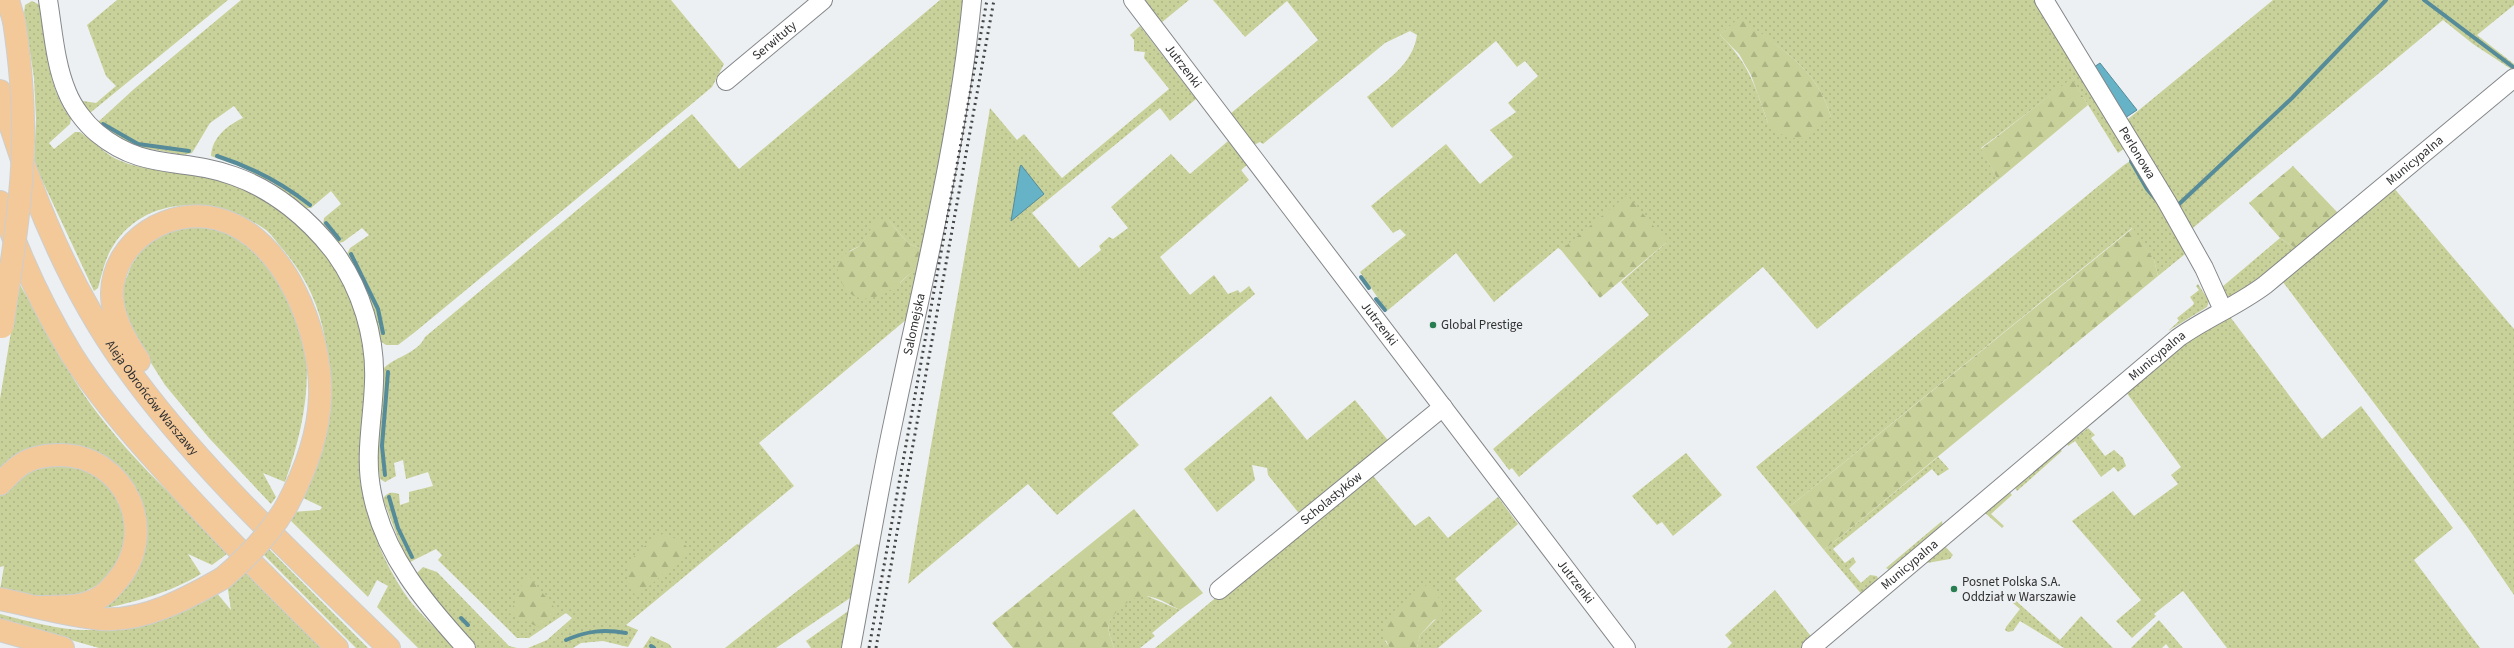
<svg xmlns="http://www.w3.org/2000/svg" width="2514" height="648" viewBox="0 0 2514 648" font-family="'Source Sans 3',sans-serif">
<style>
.grass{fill:url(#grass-dots);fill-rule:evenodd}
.forest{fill:url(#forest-firs)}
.water{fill:#66b2c7;stroke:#568b9a}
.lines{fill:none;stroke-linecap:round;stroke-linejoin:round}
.stream{stroke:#568b9a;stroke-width:4}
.minor-casing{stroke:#848789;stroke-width:20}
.major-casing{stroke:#cdcece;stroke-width:24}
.minor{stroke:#fff;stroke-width:18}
.major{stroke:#f3c99a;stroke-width:22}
.rail{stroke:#434546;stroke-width:3;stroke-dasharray:2 4;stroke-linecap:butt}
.major-bridge-casing{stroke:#cdcece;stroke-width:24;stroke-linecap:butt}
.major-bridge{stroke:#f3c99a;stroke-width:22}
.poi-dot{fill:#297e51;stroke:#edf0f2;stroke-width:1.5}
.labels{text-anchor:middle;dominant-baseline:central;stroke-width:4;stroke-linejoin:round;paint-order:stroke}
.street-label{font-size:13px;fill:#303132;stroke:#edf0f2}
.poi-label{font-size:13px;fill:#303132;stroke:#edf0f2;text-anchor:start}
</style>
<defs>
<pattern id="grass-dots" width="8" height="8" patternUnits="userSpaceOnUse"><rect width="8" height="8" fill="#c8d199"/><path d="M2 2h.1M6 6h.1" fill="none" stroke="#acb484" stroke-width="1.8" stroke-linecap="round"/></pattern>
<pattern id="forest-firs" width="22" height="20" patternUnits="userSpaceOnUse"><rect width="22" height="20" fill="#c8d199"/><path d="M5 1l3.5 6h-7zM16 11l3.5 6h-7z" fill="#acb484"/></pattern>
</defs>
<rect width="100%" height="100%" fill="#edf0f2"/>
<g class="grass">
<path d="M117 0H228L90 113 81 102 83 101 96 103 116 86 106 76 87 25Z"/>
<path d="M241 0H671L724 64 712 87 682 112 415 332 398 345H386L380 341 367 294 347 254 350 248 369 235 362 228 343 242 338 243 323 225 324 218 341 204 331 191 311 208H307L273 183 241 167 211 156C212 137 228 125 243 118L234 106 210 123 192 153 183 155 134 146 97 123 134 89Z"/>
<path d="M940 0H968L962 49 921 249 908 243 889 221H877L860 246 849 251 900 283 918 266 907 319 759 443 794 486 626 625 638 630 628 647 603 641 581 643 573 648H528L547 640 572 618 566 613 529 638H517L438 560 442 555 436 549 410 562 406 559 383 499C387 492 392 492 399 494L400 505 409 502V492L433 486 428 472 406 479 403 460 394 463 396 476 385 482 380 479 376 443 384 368C396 356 417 354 425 337L692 114 739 169Z"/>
<path d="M1143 0H1189L1161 23Z"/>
<path d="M1213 0H2041L2128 146 2118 153 2072 79 1981 148 1998 180 1817 329 1763 267 1519 477 1512 468 1509 470 1493 449 1649 315 1621 282 1667 242 1561 250 1558 248 1494 302 1456 253 1387 311 1360 272 1406 235 1400 229 1393 233 1371 206 1446 144 1480 184 1513 157 1490 130 1516 112 1508 103 1538 76 1525 61 1517 67 1496 41 1392 128 1367 97C1387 80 1413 64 1417 35L1410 31 1385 43 1263 144 1260 142 1254 145 1230 114 1318 40 1287 1 1245 37ZM1740 18C1780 50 1815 64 1831 117L1768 123C1754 84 1750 65 1720 35Z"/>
<path d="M2273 0H2514V5L2477 35 2514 64V67L2511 69 2473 44 2443 20 2188 232 2122 124Z"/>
<path d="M32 1 42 6C47 45 46 87 71 119L70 124 49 143 54 149 75 132H80C93 141 107 156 121 161 142 170 165 170 188 173 237 180 277 203 312 238 346 273 367 326 366 375 365 413 355 448 361 486 368 525 386 569 410 601 423 617 440 632 454 648H418L377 607 388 586 377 580 368 597 288 518 292 512 320 510 322 507 301 497C307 469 312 441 318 414 323 389 330 365 325 339 319 303 304 273 280 246 276 241 271 234 266 230 220 197 147 192 113 246 105 258 102 274 98 288L94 291 34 163 36 119 34 78 24 13 25 5Z"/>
<path d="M1140 26 1196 99 1170 121 1160 108 1032 213 1079 268 1101 250 1099 246 1109 237 1113 239 1128 228 1111 207 1171 154 1190 174 1228 141 1247 165 1241 170 1249 180 1160 257 1190 295 1214 275 1228 294 1238 290 1240 293 1249 286 1255 294 1112 413 1139 445 1057 515 1028 484 908 584C933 425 964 267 990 108L1017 140 1024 134 1062 178 1169 89 1144 58 1145 52 1134 51V40L1130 35Z"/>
<path d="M2135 158 2190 250 2158 276 2154 260 2132 228 1789 507 1756 467 2124 165Z"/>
<path d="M2393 187 2514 329V595L2468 528 2280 278Z"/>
<path d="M195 225C207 228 220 229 231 233 245 239 255 252 265 263 324 324 311 408 285 482L263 473 276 497 271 504 209 438 165 385 139 344 124 310 123 287 131 266 140 252 157 236Z"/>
<path d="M2280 238 2297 249 2236 299 2229 301 2222 287Z"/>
<path d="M19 283C37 314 54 347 73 378 115 445 174 498 231 551L212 565 188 554 201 574C169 593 138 601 102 609L129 579 128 478C123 472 117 466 111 460 88 441 45 438 20 454 13 459 6 465 0 470V399Z"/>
<path d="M2198 284 2209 301 2207 307 2168 331 2179 321 2177 318 2193 305 2194 303 2190 297 2199 290 2196 286Z"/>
<path d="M2226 315 2231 318 2322 439 2361 406 2453 528 2414 560 2480 648H2227L2183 591 2154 614 2156 616 2132 638 2116 621 2141 600 2072 521 2113 491 2134 516 2178 484 2171 475 2181 467 2126 392 2191 338Z"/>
<path d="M1271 396 1307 440 1355 400 1391 444 1302 517 1268 475 1267 468 1252 465 1255 480 1217 512 1184 469Z"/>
<path d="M2088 428 2095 435 2091 438 2105 456 2114 450 2123 458 2126 466 2118 472 2114 467 2101 477 2075 441 2068 446 2066 440 2074 434 2076 437Z"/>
<path d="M2058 448 2062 451 2017 491 2013 485Z"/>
<path d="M1686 453 1722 495 1673 536 1662 522 1657 525 1632 496Z"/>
<path d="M1938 457 1949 469 1938 476 1932 469 1833 549 1845 563 1853 557 1856 562 1849 569 1861 583 1870 575 1877 576 1878 579 1864 597 1824 550Z"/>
<path d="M82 463 124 502C124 515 128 540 125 551 123 556 118 562 115 567 88 607 41 597 0 590L4 566 0 567V496L6 488 31 467Z"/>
<path d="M1369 471 1415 526 1429 516 1448 538 1498 497 1518 524 1455 579 1482 611 1438 648H1417L1420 635 1436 619 1385 641 1390 648H1155Z"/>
<path d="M2009 491 2012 495 1991 514 2004 526 2002 528 1984 512Z"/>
<path d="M1942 521 1943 529 1891 571 1886 568Z"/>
<path d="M857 544 862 546 853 596 776 648H725Z"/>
<path d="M1944 545 1953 555 1950 559 1921 564Z"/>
<path d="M267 547 368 648H356L262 553Z"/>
<path d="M423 567 437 572 509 646 517 648H476L437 605 415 575Z"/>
<path d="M245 570 324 648H99L0 620V614C36 623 77 636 115 627 149 619 183 603 216 592L231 610 227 583Z"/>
<path d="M1775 590 1813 639 1802 648H1727L1732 643 1725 635Z"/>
<path d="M1144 595 1180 610 1152 633 1155 636 1140 648H1114C1112 640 1107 632 1109 624 1112 609 1132 597 1144 595Z"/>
<path d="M2015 600 2060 640 2081 616 2113 648H2064L2020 621 2013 631 2008 632 2005 630 2006 627 2020 609 2013 603Z"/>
<path d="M851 609 843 648H811L806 641Z"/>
<path d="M2159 620 2183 648H2169L2166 644 2162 648H2131Z"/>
<path d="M651 636 669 644 672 648H643Z"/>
</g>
<g class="forest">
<path d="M1740 17C1780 50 1815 64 1831 117L1805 139 1785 137 1768 123 1751 75 1739 54 1720 35Z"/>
<path d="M2072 78 2088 105 1998 180 1981 149Z"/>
<path d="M2293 166 2339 214 2297 249 2280 238 2249 203Z"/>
<path d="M1627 195 1667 242 1600 298 1561 250Z"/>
<path d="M876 221H889L908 243 921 249C920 254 920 260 918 265 916 270 909 274 905 278 879 305 842 310 837 264L843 255 860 246Z"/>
<path d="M2133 228 2154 260 2158 276 1824 550 1789 507Z"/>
<path d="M1134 509 1203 593 1180 610C1158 599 1143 587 1122 607 1117 611 1110 618 1109 624 1107 632 1112 640 1114 648H1013L992 623Z"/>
<path d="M664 533 683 543 691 551 636 597C633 591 628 583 628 577 626 555 649 543 664 533Z"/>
<path d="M529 576 557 611 538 627 510 614 522 584Z"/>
<path d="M1428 584 1444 605 1442 611 1420 635 1417 648H1390C1371 617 1407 602 1428 584Z"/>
</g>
<g class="water">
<path d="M2100 63 2137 110 2125 118 2094 67Z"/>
<path d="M1021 165 1044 194 1011 221 1020 167Z"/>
</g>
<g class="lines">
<g class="stream">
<path d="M2424 0 2513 67"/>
<path d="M103 124 138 144 189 151"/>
<path d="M217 156C251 167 282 183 310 205"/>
<path d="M2131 161 2147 189 2158 202"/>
<path d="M2177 206 2292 98 2386 0"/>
<path d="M326 223 339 239"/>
<path d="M351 254 378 309 383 333"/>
<path d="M1361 277 1369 288"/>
<path d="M1376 299 1385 310"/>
<path d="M385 475 382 446 388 372"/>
<path d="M389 497 398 528 412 557"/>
<path d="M461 618 468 625"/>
<path d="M566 640C587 631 603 629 626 633"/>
<path d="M651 646 654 648"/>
</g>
<defs>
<g id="minor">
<path d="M48 0C53 30 55 64 67 92 73 107 85 123 97 133 144 172 183 157 234 176 274 190 309 219 335 253 361 289 376 337 374 382 373 420 364 455 372 493 384 555 425 603 466 648"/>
<path id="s1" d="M1133 0 1626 648"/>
<path id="s2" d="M2044 0 2167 202 2204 268 2223 310"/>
<path id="s3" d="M726 81 823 0"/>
<path id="s4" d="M1219 590 1443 407"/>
<path id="s5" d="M851 648C865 573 877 498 893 423 922 283 958 143 972 0"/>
<path id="s6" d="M1811 648 2178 338C2206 318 2237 306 2265 285L2514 78"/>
</g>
<g id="major">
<path d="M8 0 14 21"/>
<path id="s7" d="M0 91C28 187 66 283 124 364 198 468 298 559 389 648"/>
<path d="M0 202C19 256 42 306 72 355 98 396 131 434 164 470 219 532 279 590 337 648"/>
<path d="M139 361C126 342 111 316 112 292 114 240 170 206 218 219 285 236 322 334 320 396 319 436 305 472 286 507"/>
<path d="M0 484C7 477 14 469 22 464 33 457 48 455 60 455 126 455 160 533 116 582 109 591 99 600 87 603 73 608 54 606 39 607"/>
<path d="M0 599C34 606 68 616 102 619 144 622 188 598 223 578"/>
<path d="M0 630 63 648"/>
</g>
</defs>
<use href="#minor" class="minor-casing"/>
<use href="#major" class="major-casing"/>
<use href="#minor" class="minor"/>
<use href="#major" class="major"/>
<g class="rail">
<path d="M869 648 987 0"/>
<path d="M876 648 994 0"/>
</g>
<defs>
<g id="major-bridge">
<path d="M2 327C11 266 22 204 23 143 24 102 20 61 14 21"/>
<path d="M223 578C248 557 269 535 286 507"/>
</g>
</defs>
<use href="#major-bridge" class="major-bridge-casing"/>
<use href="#major-bridge" class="major-bridge"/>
</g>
<g class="poi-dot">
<circle cx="1433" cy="325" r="4"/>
<circle cx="1954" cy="589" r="4"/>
</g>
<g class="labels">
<g class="street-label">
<text stroke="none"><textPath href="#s3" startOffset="63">Serwituty</textPath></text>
<text stroke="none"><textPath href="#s1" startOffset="83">Jutrzenki</textPath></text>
<text stroke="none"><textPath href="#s2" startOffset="179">Perlonowa</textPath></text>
<text stroke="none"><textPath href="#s6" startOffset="777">Municypalna</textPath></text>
<text stroke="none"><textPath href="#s5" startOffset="330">Salomejska</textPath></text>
<text stroke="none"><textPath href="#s1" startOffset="407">Jutrzenki</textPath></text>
<text stroke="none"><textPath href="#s6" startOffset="453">Municypalna</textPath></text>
<text stroke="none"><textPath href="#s7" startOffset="345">Aleja Obrońców Warszawy</textPath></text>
<text stroke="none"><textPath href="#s4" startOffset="145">Scholastyków</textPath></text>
<text stroke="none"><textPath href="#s6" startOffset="129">Municypalna</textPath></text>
<text stroke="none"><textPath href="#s1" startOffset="731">Jutrzenki</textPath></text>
</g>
<g class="poi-label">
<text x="1441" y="325">Global Prestige</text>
<text x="1962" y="582">Posnet Polska S.A.<tspan x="1962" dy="15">Oddział w Warszawie</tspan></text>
</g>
</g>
</svg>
